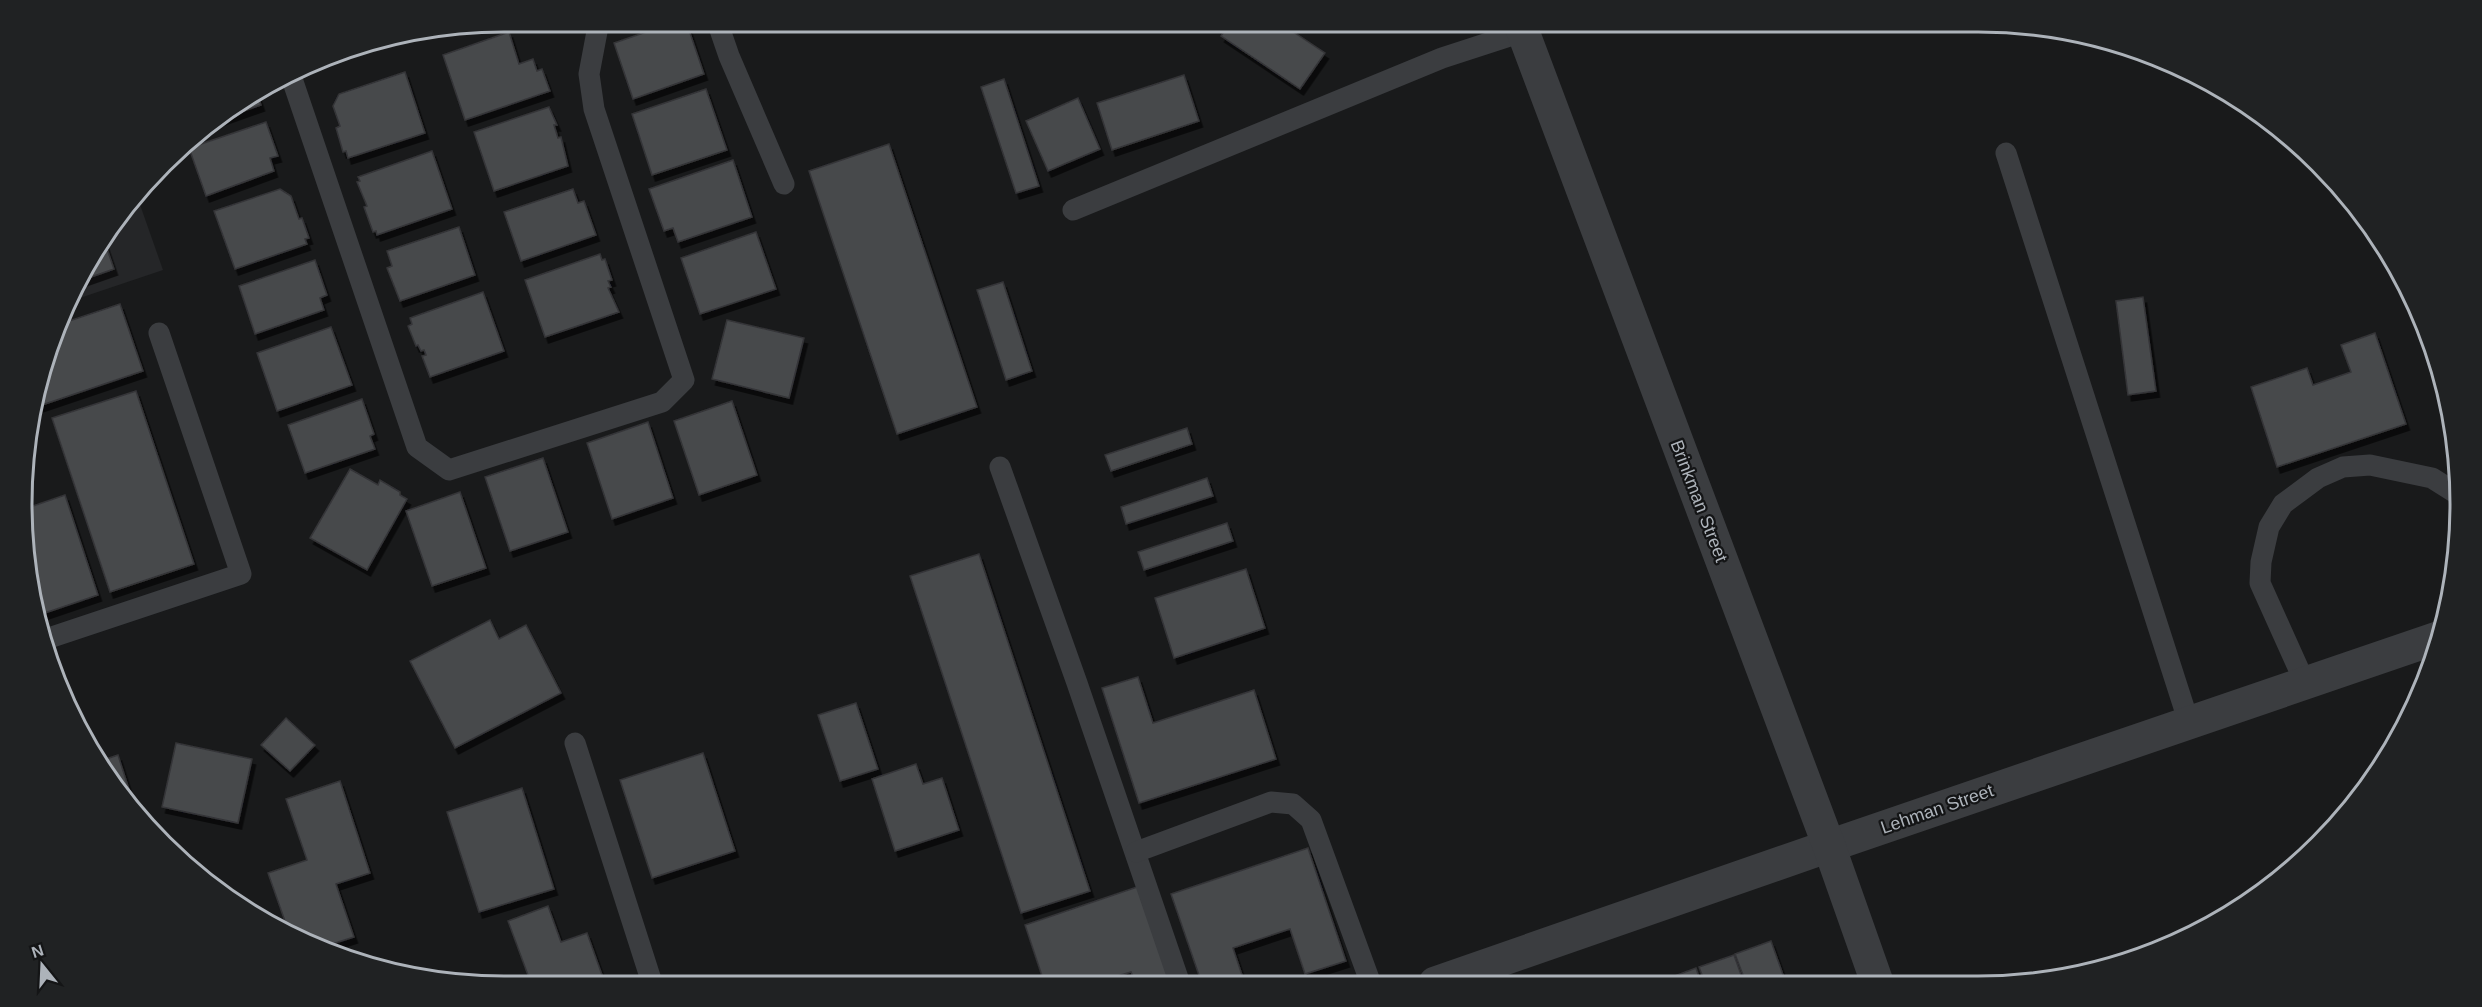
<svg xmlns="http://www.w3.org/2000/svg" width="2482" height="1007" viewBox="0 0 2482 1007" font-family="Arial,sans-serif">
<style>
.built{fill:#252628}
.building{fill:#46484b;stroke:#343437;stroke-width:1.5;filter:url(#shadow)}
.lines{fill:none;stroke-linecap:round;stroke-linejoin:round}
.service{stroke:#3b3d40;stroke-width:21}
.minor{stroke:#3b3d40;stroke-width:33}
.tertiary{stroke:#3b3d40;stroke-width:33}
.labels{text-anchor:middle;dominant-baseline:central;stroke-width:4.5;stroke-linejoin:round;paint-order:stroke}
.street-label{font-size:18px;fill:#adb3ba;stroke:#141516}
.rim{fill:none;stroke:#adb3ba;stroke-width:3}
</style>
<defs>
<filter id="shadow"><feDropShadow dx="3.5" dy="6" stdDeviation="0" flood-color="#0009"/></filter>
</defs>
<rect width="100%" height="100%" fill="#191a1b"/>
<path class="built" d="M138 199 163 270 68 302 85 263Z"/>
<g class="building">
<path d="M678 21H686L704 74 633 99 614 43Z"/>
<path d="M1230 21H1277L1325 53 1300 89 1221 36Z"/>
<path d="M509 32 519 64 533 59 537 71 542 69 550 91 465 120 443 55Z"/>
<path d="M405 72 425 133 348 158 346 151 343 152 336 128 340 126 333 106 339 94Z"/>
<path d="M1184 75 1199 121 1112 150 1097 103Z"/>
<path d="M1004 79 1039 186 1016 193 981 87Z"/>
<path d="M706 89 727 150 652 175 632 114Z"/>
<path d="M256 90 261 105 210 123Z"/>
<path d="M1078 98 1100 149 1048 171 1026 121Z"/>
<path d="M549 107 557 125H554L558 138 561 137 568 166 494 191 474 132Z"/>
<path d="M266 122 278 156 270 158 274 171 206 196 189 148Z"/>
<path d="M889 144 977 407 897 434 809 171Z"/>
<path d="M432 151 452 209 377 235 376 231 373 232 364 207 367 206 357 182 360 181 358 177Z"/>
<path d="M733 160 752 217 678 242 673 228 664 231 649 189Z"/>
<path d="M280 189 291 196 299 219 302 218 309 238 305 239 307 244 235 269 214 211Z"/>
<path d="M573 189 578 203 584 201 596 235 521 261 504 212Z"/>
<path d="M459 227 475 275 400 301 387 268 392 266 387 251Z"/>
<path d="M756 232 776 289 700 314 681 258Z"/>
<path d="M104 240 114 269 77 282 85 263Z"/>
<path d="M600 254 602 260 605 259 612 280 608 281 611 287 608 288 619 312 545 337 525 280Z"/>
<path d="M315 260 327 295 320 298 324 310 255 334 239 286Z"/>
<path d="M1003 282 1032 371 1006 380 977 290Z"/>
<path d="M483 292 504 351 430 377 422 356 426 355 424 350 421 351 418 345 416 346 408 326 412 324 410 318Z"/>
<path d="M2143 297 2156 391 2128 395 2116 301Z"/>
<path d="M120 304 143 371 33 408 47 348 57 325Z"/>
<path d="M727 320 804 338 789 398 712 379Z"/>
<path d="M331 327 352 385 277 411 257 353Z"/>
<path d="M2375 333 2406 424 2277 467 2251 387 2307 368 2313 385 2351 372 2341 345Z"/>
<path d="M136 391 194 564 110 592 52 418Z"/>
<path d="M362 399 374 434 370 436 375 449 305 473 288 425Z"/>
<path d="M732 401 757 475 699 495 674 421Z"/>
<path d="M648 422 673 498 612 519 587 443Z"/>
<path d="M1187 428 1192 444 1111 471 1105 455Z"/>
<path d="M543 458 568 532 510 551 485 477Z"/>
<path d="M350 469 378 485 380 480 400 492V495L407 499 367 570 310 538Z"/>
<path d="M1207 478 1213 496 1126 524 1121 507Z"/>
<path d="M460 492 486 568 432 586 406 511Z"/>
<path d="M65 495 98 595 36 616 30 598 27 508Z"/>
<path d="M1227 523 1233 541 1144 570 1138 552Z"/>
<path d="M979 554 1090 891 1021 913 910 576Z"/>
<path d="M1246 569 1265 628 1174 658 1155 598Z"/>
<path d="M490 620 499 639 526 625 561 693 455 748 410 661Z"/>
<path d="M1138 677 1153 723 1254 690 1276 759 1139 803 1102 688Z"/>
<path d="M856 703 878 769 840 781 818 715Z"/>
<path d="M286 718 315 745 290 771 261 745Z"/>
<path d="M176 743 252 759 238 823 162 807Z"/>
<path d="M703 753 735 851 652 878 620 780Z"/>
<path d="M118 755 134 805 102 771 97 762Z"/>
<path d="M916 764 923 784 942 778 959 830 895 851 872 779Z"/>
<path d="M340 781 370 873 336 884 354 937 323 947 287 927 268 873 307 860 286 799Z"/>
<path d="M522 788 554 889 479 912 447 812Z"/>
<path d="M1308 848 1346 961 1305 974 1290 929 1233 948 1245 984H1202L1171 894Z"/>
<path d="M1143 885 1176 984H1136L1131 972 1092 984 1045 985 1025 925Z"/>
<path d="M548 906 561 942 587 933 606 986H532L508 921Z"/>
<path d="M1771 941 1786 983H1746L1735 954Z"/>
<path d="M1734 955 1744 983H1705L1699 967Z"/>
<path d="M1696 968 1701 983H1661V981Z"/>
</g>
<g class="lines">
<g class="service">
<path d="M717 21 729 56 784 184"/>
<path d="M290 73 417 447 449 470 662 402 684 380 594 109 589 74 599 21"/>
<path d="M2006 153 2189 723"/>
<path d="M1073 210 1442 58 1522 32"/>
<path d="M1000 467 1077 683 1180 984"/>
<path d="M43 640 241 574 159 333"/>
<path d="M2305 683 2260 583 2261 562 2269 527 2283 504 2318 478 2343 467 2370 465 2432 478 2459 495"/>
<path d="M575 743 653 986"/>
<path d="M1136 852 1271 802 1293 804 1311 820 1371 984"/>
</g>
<path class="minor" d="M1435 983 1829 846 2440 637"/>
<path class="tertiary" d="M1519 21 1829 846 1877 982"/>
</g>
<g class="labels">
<g class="street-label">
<text transform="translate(1699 501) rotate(69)">Brinkman Street</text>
<text transform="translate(1937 809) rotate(-19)">Lehman Street</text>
</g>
</g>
<path d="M0 0H2482V1007H0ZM504 32H1978A472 472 0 0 1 2450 504V504A472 472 0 0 1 1978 976H504A472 472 0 0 1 32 504V504A472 472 0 0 1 504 32Z" fill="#202223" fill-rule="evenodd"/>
<path class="rim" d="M504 32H1978A472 472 0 0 1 2450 504V504A472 472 0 0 1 1978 976H504A472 472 0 0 1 32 504V504A472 472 0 0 1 504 32Z"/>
<g transform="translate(42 965) rotate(342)" stroke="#141516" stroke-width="4.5" paint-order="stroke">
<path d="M0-4.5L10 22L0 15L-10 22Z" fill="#adb3ba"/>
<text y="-9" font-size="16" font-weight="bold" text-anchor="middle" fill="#adb3ba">N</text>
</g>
</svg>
